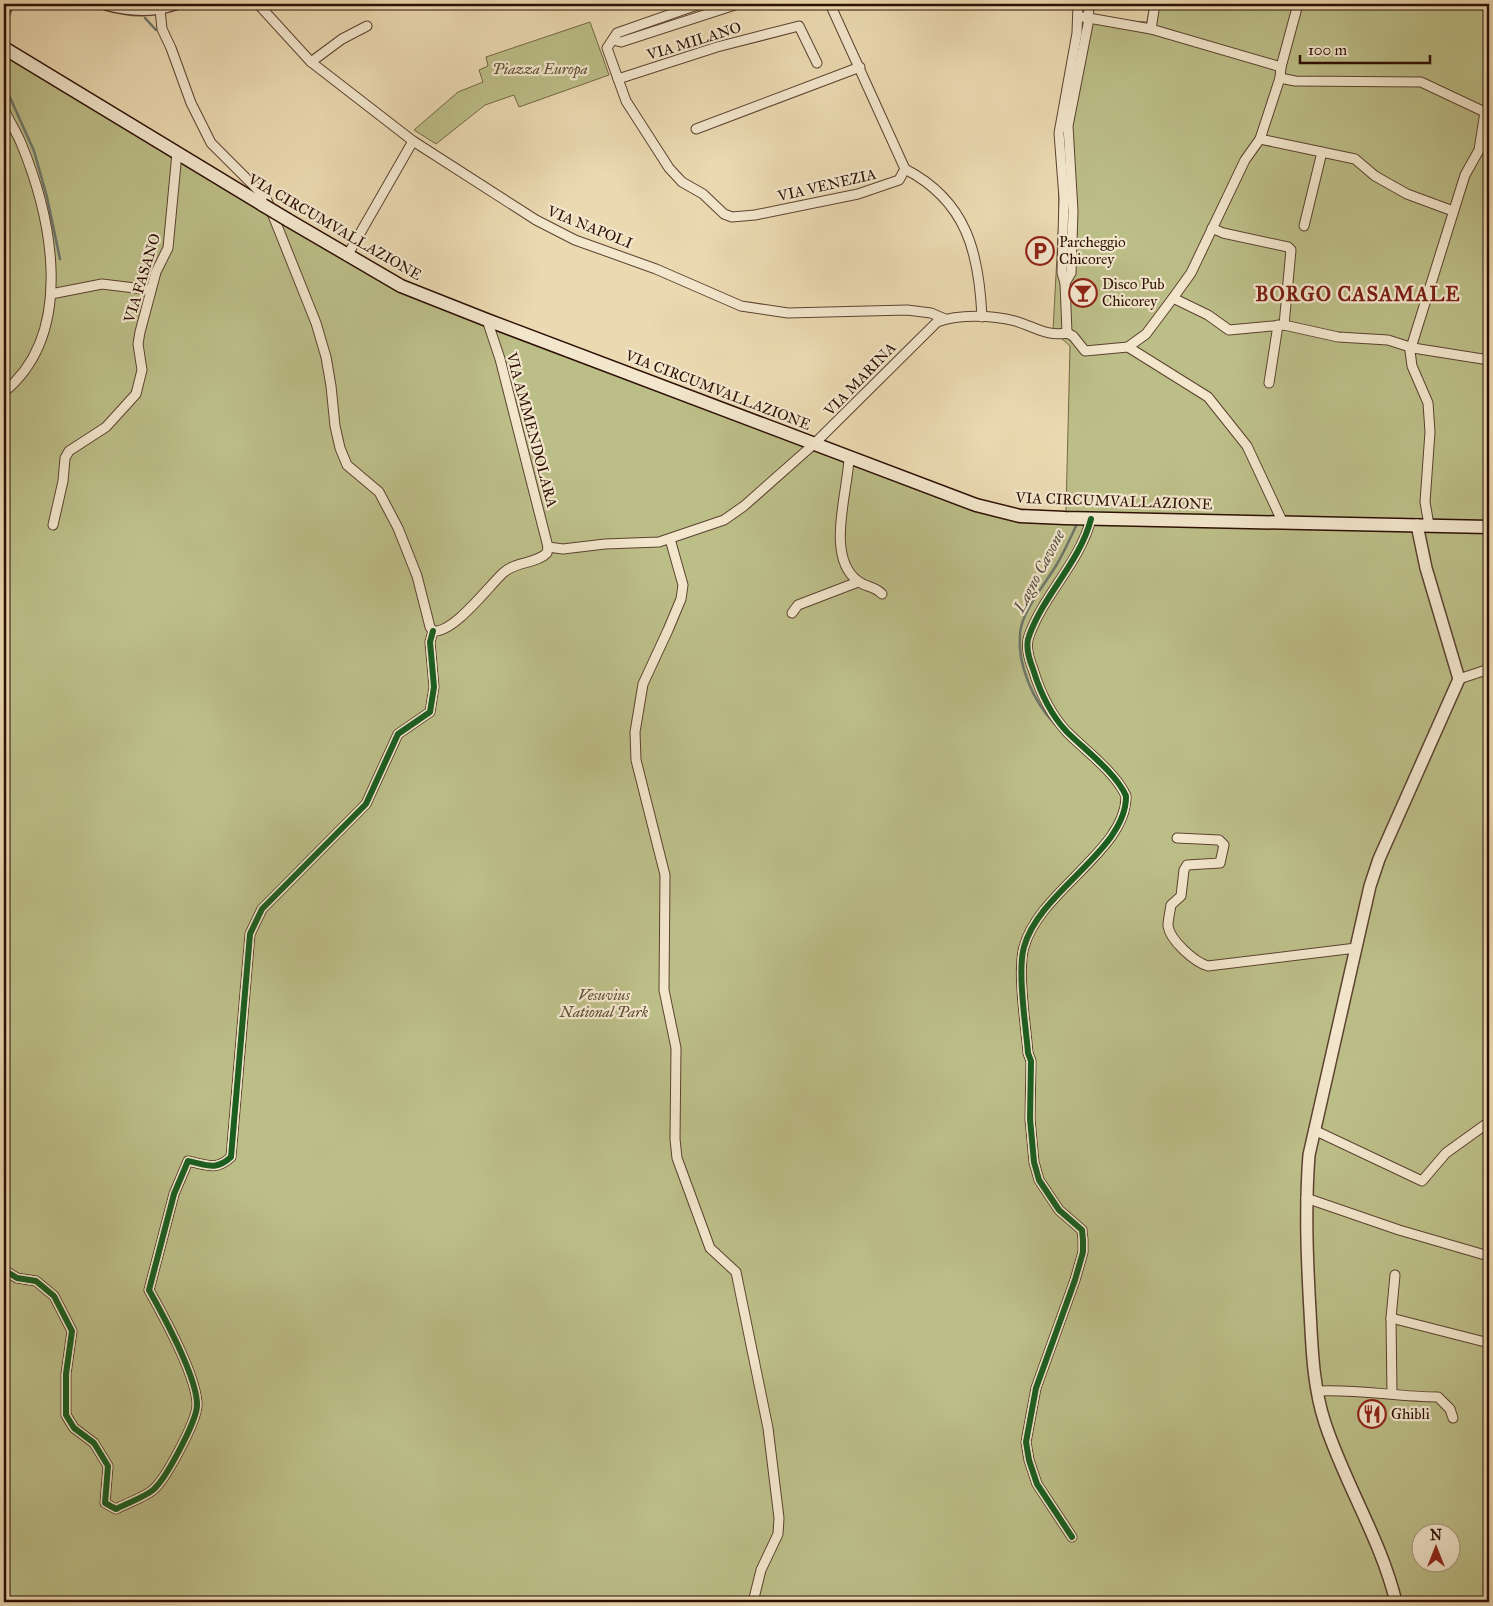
<svg xmlns="http://www.w3.org/2000/svg" width="1493" height="1606" viewBox="0 0 1493 1606" font-family="'IM FELL Great Primer',serif">
<style>
.green{fill:#bcbe88;stroke:#746646;fill-rule:evenodd}
.lines{fill:none;stroke-linecap:round;stroke-linejoin:round}
.stream{stroke:#6d766b;stroke-width:2.5}
.minor-casing{stroke:#5c422f;stroke-width:11}
.tertiary-casing{stroke:#5c422f;stroke-width:14}
.secondary-casing{stroke:#2d0f04;stroke-width:15}
.minor{stroke:#f2e6cc;stroke-width:9}
.tertiary{stroke:#f2e6cc;stroke-width:11}
.secondary{stroke:#f2e6cc;stroke-width:12}
.secondary-bridge-casing{stroke:#2d0f04;stroke-width:15;stroke-linecap:butt}
.secondary-bridge{stroke:#f2e6cc;stroke-width:12}
.cycleway-casing{stroke:#f2e6cc;stroke-width:9}
.cycleway{stroke:#1b5e20;stroke-width:6}
.labels{text-anchor:middle;dominant-baseline:central;stroke-width:4.5;stroke-linejoin:round;paint-order:stroke}
.street-label{font-size:15px;fill:#2d0f04;stroke:#f2e6cc}
.park-label{font-size:15px;font-style:italic;fill:#5f4c32;stroke:#f2e6cc}
.poi-label{font-size:15px;fill:#2d0f04;stroke:#f2e6cc;text-anchor:start}
.water-label{font-size:16px;font-style:italic;fill:#524b40;stroke:#f2e6cc}
.district-label{font-size:20px;font-weight:bold;letter-spacing:1px;fill:#7a1f14;stroke:#f2e6cc}
</style>
<rect width="100%" height="100%" fill="#ebd9b1"/>
<filter id="stains"><feTurbulence type="fractalNoise" baseFrequency=".004" numOctaves="4"/><feColorMatrix values="0 0 0 0 .2 0 0 0 0 .09 0 0 0 0 .02 0 0 0 .5 -.17"/></filter>
<radialGradient id="worn" r=".72"><stop offset=".6" stop-color="#630" stop-opacity="0"/><stop offset="1" stop-color="#630" stop-opacity=".3"/></radialGradient>
<g class="green">
<path d="M1150 4H1489V1602H4V42L411 288 847 454 1005 508 1066 512 1070 346 1053 331 1059 218 1058 123 1076 18 1147 22ZM1420 1534H1450V1564H1420Z"/>
<path d="M590 22 609 75 519 107 514 95 485 105 436 144 414 130 458 92 483 82 479 70 488 66 486 57Z"/>
</g>
<g class="lines">
<g class="stream">
<path d="M145 18 156 30"/>
<path d="M4 33 13 4"/>
<path d="M4 84 34 151 47 197 60 259"/>
<path d="M1055 724C1034 703 1017 665 1020 634 1021 612 1046 583 1057 564 1064 552 1070 539 1076 526"/>
</g>
<defs>
<g id="minor">
<path d="M258 4 311 62 413 141 536 220 575 240 656 269 741 306 788 313 907 310 931 313 945 319"/>
<path d="M700 4 617 33 607 48 626 101 669 168 682 182 703 194 724 214 732 217 755 215 858 194 899 180 905 169 830 4"/>
<path d="M160 9 162 29 171 48 191 103 211 143 266 198 316 323 326 357 331 386 335 426 340 448 347 465 379 492 398 528 417 576 430 627 433 631C454 633 488 587 503 573 516 561 536 564 547 553L548 547 500 359 487 320"/>
<path d="M1083 17 1151 29 1281 67"/>
<path d="M1151 29 1155 4"/>
<path d="M613 40 621 42 738 4"/>
<path d="M311 62 342 39 367 26"/>
<path d="M1280 78 1295 81 1421 82 1489 114"/>
<path d="M618 79 717 47 799 26 817 63"/>
<path d="M4 109C9 121 16 131 21 143 52 218 76 333 4 392"/>
<path d="M696 129 860 67"/>
<path d="M1260 139 1355 159 1375 176 1407 194 1453 211"/>
<path d="M905 169C967 201 979 253 982 317"/>
<path d="M1304 226 1322 152"/>
<path d="M1212 228 1223 233 1288 247 1291 250 1284 325"/>
<path d="M347 256 413 141"/>
<path d="M1065 283 1071 273 1073 211 1068 126 1088 24 1089 4"/>
<path d="M51 294 102 284 151 290"/>
<path d="M1173 298 1208 315 1229 330 1284 325 1338 337 1388 340 1413 348 1489 360"/>
<path d="M1067 333 1073 336 1085 351 1128 347 1146 334 1173 298 1191 273 1245 160 1260 139 1280 78 1281 67 1298 4"/>
<path d="M1067 333 1065 283 1062 273 1064 198 1059 133 1077 33 1078 4"/>
<path d="M1128 347 1208 397 1247 446 1283 523"/>
<path d="M1269 383 1278 325"/>
<path d="M849 458C848 492 825 557 858 581 865 587 875 586 882 594"/>
<path d="M53 525 63 481 65 458 69 451 106 427 136 394 142 370 138 344 140 332 156 272 168 248 177 153"/>
<path d="M1429 525 1425 502 1430 432 1428 403 1412 366 1410 351 1465 175 1479 150 1485 112"/>
<path d="M670 539 683 585 681 599 668 630 643 684 635 732 636 760 665 875 664 990 676 1048 675 1139 677 1158 710 1248 736 1272 768 1428 779 1518 778 1534 761 1570 753 1602"/>
<path d="M548 547 563 549 605 544 659 542 724 520 744 506 814 444 937 322C959 314 992 315 1015 321 1033 326 1047 337 1067 333"/>
<path d="M792 613 798 605 858 582"/>
<path d="M1459 679 1489 669"/>
<path d="M1177 838 1219 840 1224 845 1220 863 1187 865 1184 870 1181 896 1171 905C1170 912 1168 919 1168 926 1170 940 1194 962 1208 966L1356 948"/>
<path d="M1314 1130 1422 1181 1446 1153 1489 1122"/>
<path d="M1306 1198 1399 1230 1485 1255"/>
<path d="M4 1270 17 1278 36 1281 54 1296 72 1331 66 1374V1415L74 1428 94 1443 108 1466 105 1503 116 1509C127 1503 143 1498 153 1490 166 1479 196 1422 197 1406 198 1379 163 1315 149 1290L174 1194 188 1161C207 1165 216 1171 231 1157L250 934 262 909 366 804 398 734 430 712 434 687 430 642 433 631"/>
<path d="M1391 1318 1489 1343"/>
<path d="M1318 1391C1359 1389 1398 1397 1438 1397L1450 1409 1453 1418"/>
<path d="M1392 1394 1391 1318 1395 1275"/>
<path d="M1072 1537 1037 1484 1029 1460 1026 1442 1036 1388 1075 1280 1083 1252V1240L1082 1230 1059 1210 1039 1180 1034 1162 1030 1119 1031 1061 1028 1053C1026 1027 1017 971 1024 947 1039 891 1127 850 1126 796 1116 773 1085 750 1067 732 1050 714 1040 692 1033 669 1029 659 1025 646 1029 636 1044 594 1080 562 1091 519"/>
</g>
<g id="tertiary">
<path d="M106 4C130 11 152 12 175 4"/>
<path d="M1396 1602C1381 1540 1345 1484 1325 1423 1313 1387 1312 1348 1310 1311 1307 1258 1305 1208 1309 1155L1370 886 1379 859 1459 679 1426 568 1417 525"/>
</g>
<g id="secondary">
<path d="M4 48 263 205"/>
<path d="M288 220 401 286 487 320 976 505 1020 516 1065 518 1489 527"/>
</g>
</defs>
<use href="#minor" class="minor-casing"/>
<use href="#tertiary" class="tertiary-casing"/>
<use href="#secondary" class="secondary-casing"/>
<use href="#minor" class="minor"/>
<use href="#tertiary" class="tertiary"/>
<use href="#secondary" class="secondary"/>
<defs>
<path id="secondary-bridge" d="M263 205 288 220"/>
</defs>
<use href="#secondary-bridge" class="secondary-bridge-casing"/>
<use href="#secondary-bridge" class="secondary-bridge"/>
<defs>
<g id="cycleway">
<path d="M4 1270 17 1278 36 1281 54 1296 72 1331 66 1374V1415L74 1428 94 1443 108 1466 105 1503 116 1509C127 1503 143 1498 153 1490 166 1479 196 1422 197 1406 198 1379 163 1315 149 1290L174 1194 188 1161C207 1165 216 1171 231 1157L250 934 262 909 366 804 398 734 430 712 434 687 430 642 433 631"/>
<path d="M1072 1537 1037 1484 1029 1460 1026 1442 1036 1388 1075 1280 1083 1252V1240L1082 1230 1059 1210 1039 1180 1034 1162 1030 1119 1031 1061 1028 1053C1026 1027 1017 971 1024 947 1039 891 1127 850 1126 796 1116 773 1085 750 1067 732 1050 714 1040 692 1033 669 1029 659 1025 646 1029 636 1044 594 1080 562 1091 519"/>
</g>
</defs>
<use href="#cycleway" class="cycleway-casing"/>
<use href="#cycleway" class="cycleway"/>
</g>
<defs>
<symbol id="parking-ring" viewBox="-11 -11 22 22"><circle r="9.5" fill="#f2e6cc" stroke="#8f2418" stroke-width="1.5"/><path d="M-3.5-5.5H1a3.5 3.5 0 0 1 0 7H-1V5.5H-3.5ZM-1-3.4V-.6H.8a1.4 1.4 0 0 0 0-2.8Z" fill="#8f2418"/></symbol>
<symbol id="bar-ring" viewBox="-11 -11 22 22"><circle r="9.5" fill="#f2e6cc" stroke="#8f2418" stroke-width="1.5"/><path d="M-6-5H6L.8 .8V4.5H3.5V6h-7V4.5H-.8V.8Z" fill="#8f2418"/></symbol>
<symbol id="restaurant-ring" viewBox="-11 -11 22 22"><circle r="9.5" fill="#f2e6cc" stroke="#8f2418" stroke-width="1.5"/><path d="M-5-6h1v4h1v-4h1v4h1v-4h1v5L-1.5 .5V6h-2V.5L-5-1ZM5-6V6H3V1.5H1.5Q1.5-4 5-6Z" fill="#8f2418"/></symbol>
</defs>
<g fill-rule="evenodd">
<use href="#parking-ring" x="1024" y="235" width="32" height="32"/>
<use href="#bar-ring" x="1067" y="277" width="32" height="32"/>
<use href="#restaurant-ring" x="1356" y="1398" width="32" height="32"/>
</g>
<g class="labels">
<g class="street-label">
<text transform="translate(694 41) rotate(-17)">VIA MILANO</text>
<text transform="translate(827 185) rotate(-13)">VIA VENEZIA</text>
<text transform="translate(335 227) rotate(30)">VIA CIRCUMVALLAZIONE</text>
<text transform="translate(590 227) rotate(22)">VIA NAPOLI</text>
<text transform="translate(142 278) rotate(-73)">VIA FASANO</text>
<text transform="translate(860 379) rotate(-46)">VIA MARINA</text>
<text transform="translate(718 390) rotate(21)">VIA CIRCUMVALLAZIONE</text>
<text transform="translate(532 430) rotate(75)">VIA AMMENDOLARA</text>
<text transform="translate(1114 501) rotate(2)">VIA CIRCUMVALLAZIONE</text>
</g>
<g class="park-label">
<text x="540" y="69">Piazza Europa</text>
<text x="604" y="995">Vesuvius<tspan x="604" dy="17">National Park</tspan></text>
</g>
<g class="poi-label">
<text x="1059" y="242">Parcheggio<tspan x="1059" dy="17">Chicorey</tspan></text>
<text x="1102" y="284">Disco Pub<tspan x="1102" dy="17">Chicorey</tspan></text>
<text x="1391" y="1414">Ghibli</text>
</g>
<g class="water-label">
<text transform="translate(1039 571) rotate(-62)">Lagno Cavone</text>
</g>
<g class="district-label">
<text x="1358" y="294">BORGO CASAMALE</text>
</g>
</g>
<rect width="1493" height="1606" fill="none" stroke="#ebd9b1" stroke-width="20"/>
<rect x="5" y="5" width="1483" height="1596" fill="none" stroke="#2d0f04" stroke-width="2.5"/>
<rect x="10" y="10" width="1473" height="1586" fill="none" stroke="#2d0f04"/>
<g transform="translate(1436 1548)"><circle r="24" fill="#f2e6cc" stroke="#a3907c"/>
<path d="M0-4L9 19L0 12L-9 19Z" fill="#8f2418"/>
<text y="-8" font-size="14" font-weight="bold" text-anchor="middle" fill="#2d0f04">N</text>
</g>
<path d="M1300 55v8h130v-8" fill="none" stroke="#2d0f04" stroke-width="2.5"/>
<text x="1308" y="55" font-size="15" fill="#2d0f04" stroke="#f2e6cc" stroke-width="4" paint-order="stroke">100 m</text>
<rect width="100%" height="100%" filter="url(#stains)"/>
<rect width="100%" height="100%" fill="url(#worn)"/>
</svg>
